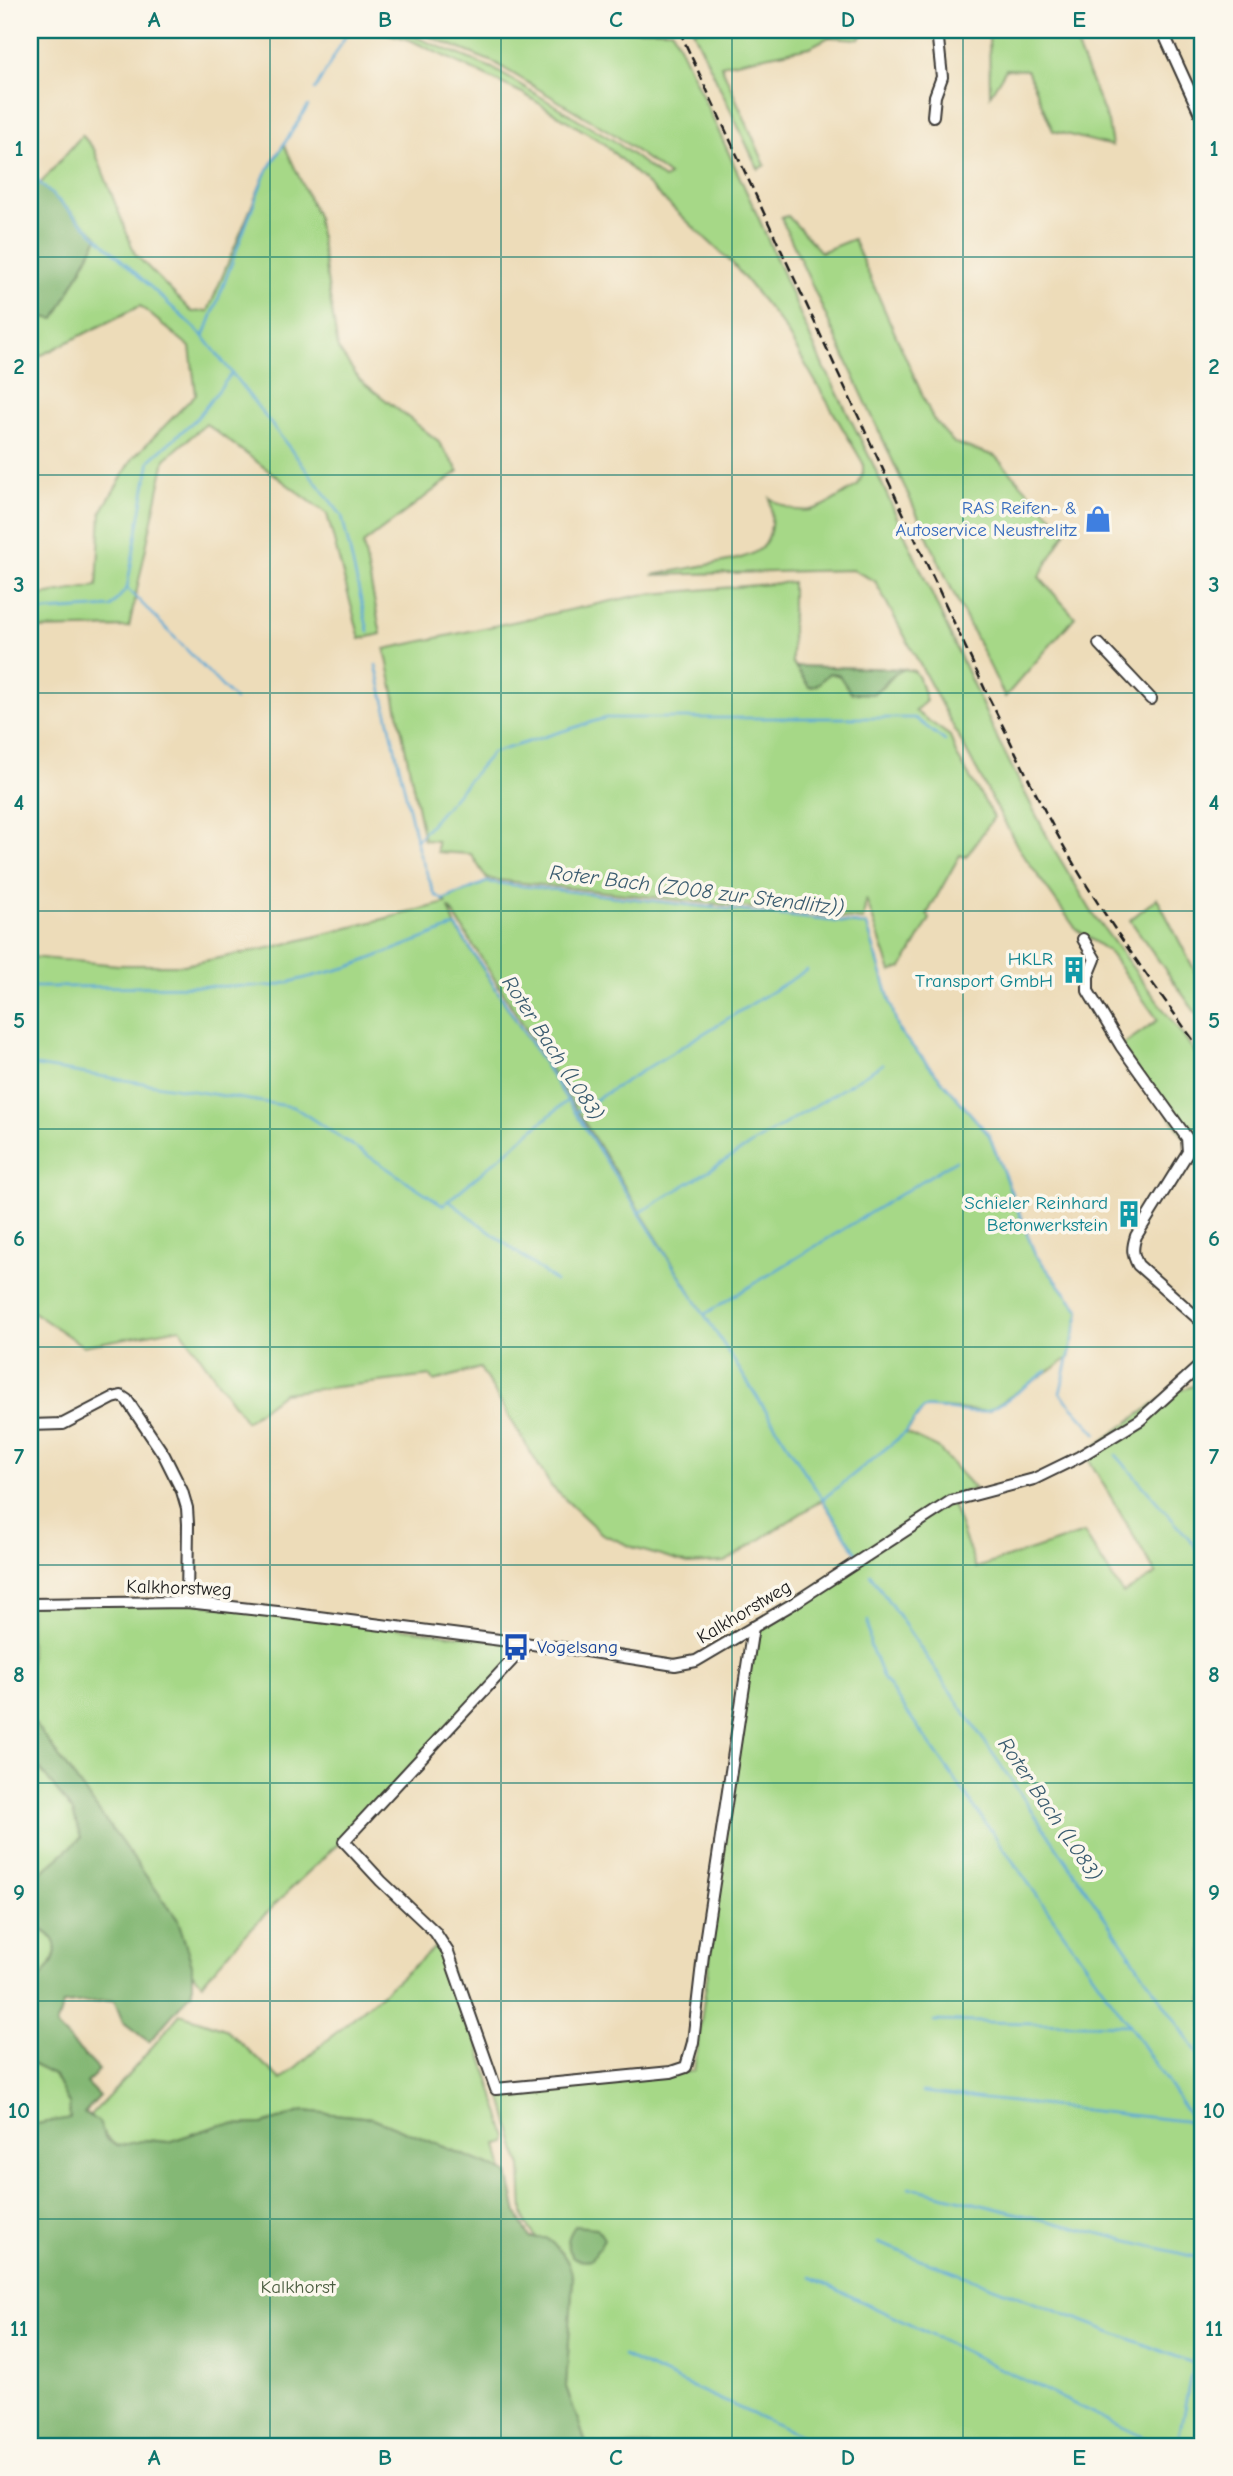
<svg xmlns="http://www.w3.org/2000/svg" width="1233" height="2476" viewBox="0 0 1233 2476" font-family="'Comic Neue',sans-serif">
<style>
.green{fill:#a6d887;stroke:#617a52;stroke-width:2;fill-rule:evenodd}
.forest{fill:#84b874;stroke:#506a48;stroke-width:2}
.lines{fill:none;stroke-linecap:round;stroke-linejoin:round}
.stream{stroke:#5ca9d5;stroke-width:2.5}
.minor-casing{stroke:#3b3934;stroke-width:14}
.minor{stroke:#fff;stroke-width:10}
.rail{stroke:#1c1c1c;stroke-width:2.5;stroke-dasharray:10 5;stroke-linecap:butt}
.grid{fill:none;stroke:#0f766e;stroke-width:2;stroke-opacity:0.55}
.labels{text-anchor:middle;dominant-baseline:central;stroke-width:7;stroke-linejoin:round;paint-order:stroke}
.shop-label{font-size:19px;fill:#366cbe;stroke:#fbf7ec;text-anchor:end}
.culture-label{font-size:19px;fill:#0d838f;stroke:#fbf7ec;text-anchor:end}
.street-label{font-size:19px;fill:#1c1c1c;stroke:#fbf7ec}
.transit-label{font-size:19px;fill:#164399;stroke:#fbf7ec;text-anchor:start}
.park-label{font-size:19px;fill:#4c5e41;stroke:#fbf7ec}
.water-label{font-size:21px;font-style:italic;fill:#395b6f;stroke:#fbf7ec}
.neatline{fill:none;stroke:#0f766e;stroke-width:2.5}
.grid-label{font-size:23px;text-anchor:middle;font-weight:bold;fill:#0f766e}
</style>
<rect width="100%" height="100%" fill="#fbf7ec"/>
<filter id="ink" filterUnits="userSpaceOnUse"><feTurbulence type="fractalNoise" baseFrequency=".0143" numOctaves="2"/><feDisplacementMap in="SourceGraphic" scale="14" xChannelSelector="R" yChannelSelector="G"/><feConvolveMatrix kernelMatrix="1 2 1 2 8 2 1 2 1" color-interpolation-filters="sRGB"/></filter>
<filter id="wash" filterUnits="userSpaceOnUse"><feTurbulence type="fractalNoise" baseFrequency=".00686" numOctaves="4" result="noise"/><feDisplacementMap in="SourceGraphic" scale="28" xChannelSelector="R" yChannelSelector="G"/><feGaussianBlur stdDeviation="1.57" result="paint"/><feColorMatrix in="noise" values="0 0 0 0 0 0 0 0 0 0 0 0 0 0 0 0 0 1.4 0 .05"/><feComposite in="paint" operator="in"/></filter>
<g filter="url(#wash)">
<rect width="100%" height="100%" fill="#eddcb9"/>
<g class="green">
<path d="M376 30H398L492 68 613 140 664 179 669 176 615 135 495 63 413 30H672L759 219 824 369 828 374 872 462 998 740 1051 844 1093 914 1203 1063V1165L1188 1152 1189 1144 1121 1046 1158 1020 1108 951 1076 929 1019 849 875 581 853 570 652 575C672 571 692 568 712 564 758 556 777 551 770 498 807 524 825 505 858 485L863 473V463L783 326 733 264 603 143 522 93 410 40Z"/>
<path d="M693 30H865L859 39 829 37 810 47 721 65 765 165 758 169Z"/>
<path d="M989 30H1070L1108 122 1112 146 1053 131 1027 70 1006 69 990 95Z"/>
<path d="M82 135 94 149 135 254 192 312 208 311 265 174 284 144 317 216 338 349 360 380 437 440 459 471 363 544 381 634 360 639 327 514 206 424 165 459 129 627 30 629V597L97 586 101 512 133 458 196 394 190 347 140 306 30 361V315L55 319 98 238 40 184Z"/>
<path d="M788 216 821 252 853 239 933 419 954 443 995 456 1066 531 1039 577 1075 617 1005 697 952 590 781 218Z"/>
<path d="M792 582V662L809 687 816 686 829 673 882 688 895 674 904 669 914 671 919 678 926 701 915 711 950 736 957 756 994 817 966 857 960 855 927 914 930 919 902 968 891 972 866 899 863 920 487 879 471 854 437 852V841L424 840 385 649 640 595Z"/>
<path d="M487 882 867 925 899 1031 989 1135 1035 1254 1080 1311 1069 1358 988 1411C966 1412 945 1406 924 1408L906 1433 938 1448 975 1489 942 1498 858 1555 822 1500 725 1562 688 1564 637 1549 602 1534 551 1486 480 1368 434 1381 431 1376 283 1393 246 1421 180 1328 83 1346 30 1310V957L119 965H184L274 947 446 903 443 900ZM449 908H450L710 1323 456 927Z"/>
<path d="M1157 898 1200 981 1203 980V1023L1130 920Z"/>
<path d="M1203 1383V2446H587L566 2387 573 2279C569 2259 561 2250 546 2238H536L526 2223 523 2213 521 2167 501 2094 505 2091 694 2071 710 1957 717 1870 753 1627 951 1501 976 1568 1084 1533 1123 1594 1156 1574 1085 1453 1170 1393Z"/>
<path d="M187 1602 527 1644 344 1841C332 1847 328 1854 319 1862 278 1900 238 1941 202 1983L192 1973V1965L178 1920 30 1717V1604Z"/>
<path d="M30 1756 73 1812 81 1838 34 1879 30 1878Z"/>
<path d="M30 1926C77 1939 49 1968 30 1993Z"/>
<path d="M438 1945 444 1954 477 2041 507 2138 506 2142 497 2144 503 2171 373 2118 304 2111 263 2124 220 2125 168 2142 146 2140 117 2146C100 2135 105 2126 89 2117L125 2079 180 2014 225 2029 281 2080Z"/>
<path d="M30 2063 54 2075 69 2104 70 2119 37 2124 30 2122Z"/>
</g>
<g class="forest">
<path d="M30 174 98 237 55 319 30 315Z"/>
<path d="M795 666 904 669 895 674 873 694 851 693 838 674 829 673 816 686 809 687Z"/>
<path d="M30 1717 178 1920 192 1965V1992L149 2042 123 2022 114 2000 63 2004 56 2026 99 2070 87 2083 100 2096 84 2113 99 2122 106 2139 117 2146 146 2140 168 2142 220 2125 263 2124 304 2111 373 2118 508 2173 517 2213 530 2238H546C561 2250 569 2259 573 2278L566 2387 587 2446H30V2120L37 2124 70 2118 69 2104 54 2075 30 2063C30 2049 26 2001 31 1991 39 1975 60 1965 55 1944 51 1932 41 1929 30 1926V1878L34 1879 81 1838 73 1812 30 1756Z"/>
<path d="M575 2226 597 2228 604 2239 592 2259C566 2264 562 2244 575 2226Z"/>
</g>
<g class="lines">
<g class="stream">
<path d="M315 90 349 30"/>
<path d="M30 174 204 337 342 516 368 631"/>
<path d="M204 337 265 174 308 106"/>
<path d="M232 373 197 418 150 460 127 588 235 700"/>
<path d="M30 612 111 607 127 588"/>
<path d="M376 665 419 852 435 895 443 900 487 882 867 925 899 1031 989 1135 1035 1254 1080 1311 1060 1393 1097 1434"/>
<path d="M417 840 492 753 605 718H915L945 741"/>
<path d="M30 987 274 986 349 967 456 926 858 1555"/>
<path d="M30 1065 294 1107 443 1205 568 1100"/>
<path d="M577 1111 807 970"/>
<path d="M449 1201 555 1281"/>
<path d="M641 1212 883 1064"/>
<path d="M705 1314 956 1160"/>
<path d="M1116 1455 1193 1543 1203 1558"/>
<path d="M823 1499 905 1433 924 1408C944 1406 968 1416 986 1411 999 1408 1034 1380 1047 1371"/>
<path d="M870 1574 1203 2061"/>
<path d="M868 1621 870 1645 883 1678 1129 2025 1203 2136"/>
<path d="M934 2021 1129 2025"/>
<path d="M922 2092 1193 2122"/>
<path d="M909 2187 1203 2259"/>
<path d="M878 2243 1193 2363"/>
<path d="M811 2277 1161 2446"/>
<path d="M623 2356 824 2446"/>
<path d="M1177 2446 1203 2311"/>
</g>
</g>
</g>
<g filter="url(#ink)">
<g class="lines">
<defs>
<g id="minor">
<path d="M1162 30 1203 120"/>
<path d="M933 116 935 96 942 77 937 30"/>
<path d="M1099 644 1151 699"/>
<path d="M1083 939 1095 959 1088 976V991L1121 1046 1187 1138 1188 1152 1136 1236C1132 1248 1132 1254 1138 1265L1203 1323"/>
<path d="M30 1425 63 1424 113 1398 121 1396 127 1400 164 1455 182 1491 187 1508 188 1524 187 1602"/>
<path d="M30 1604 187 1602 287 1613 579 1650 675 1665 696 1661 791 1605 951 1501 1034 1479 1079 1457 1140 1420 1203 1363"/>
<path d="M527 1644 344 1841 381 1881 435 1932 448 1952 496 2089 671 2072 686 2067 693 2042 703 1955 753 1627"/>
</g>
</defs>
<use href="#minor" class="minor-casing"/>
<use href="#minor" class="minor"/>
<path class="rail" d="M679 30 989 698C1016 752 1041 807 1071 859 1110 927 1158 990 1203 1054"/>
</g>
</g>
<path class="grid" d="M270 30V2446M501 30V2446M732 30V2446M963 30V2446M30 257H1203M30 475H1203M30 693H1203M30 911H1203M30 1129H1203M30 1347H1203M30 1565H1203M30 1783H1203M30 2001H1203M30 2219H1203"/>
<defs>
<symbol id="shop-bare" viewBox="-9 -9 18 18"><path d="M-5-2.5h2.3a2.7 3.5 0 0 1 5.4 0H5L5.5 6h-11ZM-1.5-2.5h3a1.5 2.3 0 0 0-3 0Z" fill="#3f7fe0" stroke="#fbf7ec" stroke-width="2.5" paint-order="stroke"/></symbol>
<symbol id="building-bare" viewBox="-9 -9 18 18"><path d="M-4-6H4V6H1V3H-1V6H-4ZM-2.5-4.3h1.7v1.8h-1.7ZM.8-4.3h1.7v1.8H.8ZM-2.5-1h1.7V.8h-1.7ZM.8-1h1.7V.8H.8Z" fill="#0f9aa8" stroke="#fbf7ec" stroke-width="2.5" paint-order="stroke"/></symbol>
<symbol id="bus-bare" viewBox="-9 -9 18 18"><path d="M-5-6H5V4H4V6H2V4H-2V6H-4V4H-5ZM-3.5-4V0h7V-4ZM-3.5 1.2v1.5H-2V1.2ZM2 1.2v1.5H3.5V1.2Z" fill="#1a4fb4" stroke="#fbf7ec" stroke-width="2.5" paint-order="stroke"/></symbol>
</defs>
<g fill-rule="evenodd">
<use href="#shop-bare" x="1079" y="500" width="38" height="38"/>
<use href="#building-bare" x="1055" y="951" width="38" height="38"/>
<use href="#building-bare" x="1110" y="1195" width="38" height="38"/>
<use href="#bus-bare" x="497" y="1628" width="38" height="38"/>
</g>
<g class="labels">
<g class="shop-label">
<text x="1077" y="508">RAS Reifen- &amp;<tspan x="1077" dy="22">Autoservice Neustrelitz</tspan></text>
</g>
<g class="culture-label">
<text x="1053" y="959">HKLR<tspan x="1053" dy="22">Transport GmbH</tspan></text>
<text x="1108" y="1203">Schieler Reinhard<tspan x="1108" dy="22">Betonwerkstein</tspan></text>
</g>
<g class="street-label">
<text transform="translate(179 1588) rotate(2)">Kalkhorstweg</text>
<text transform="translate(744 1612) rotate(-31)">Kalkhorstweg</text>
</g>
<g class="transit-label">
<text x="537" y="1647">Vogelsang</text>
</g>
<g class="park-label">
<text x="298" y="2287">Kalkhorst</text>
</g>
<g class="water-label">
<text transform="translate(697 890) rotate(7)">Roter Bach (Z008 zur Stendlitz))</text>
<text transform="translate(553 1048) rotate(57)">Roter Bach (L083)</text>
<text transform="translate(1050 1809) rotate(56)">Roter Bach (L083)</text>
</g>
</g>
<rect width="1233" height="2476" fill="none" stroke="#fbf7ec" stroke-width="77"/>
<rect x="38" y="38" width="1156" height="2400" class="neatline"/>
<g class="grid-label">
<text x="154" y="27">A</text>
<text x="385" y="27">B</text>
<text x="616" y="27">C</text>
<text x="848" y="27">D</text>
<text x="1079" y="27">E</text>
<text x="19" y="156">1</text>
<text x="1214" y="156">1</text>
<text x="19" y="374">2</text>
<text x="1214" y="374">2</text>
<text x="19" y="592">3</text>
<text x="1214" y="592">3</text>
<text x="19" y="810">4</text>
<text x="1214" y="810">4</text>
<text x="19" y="1028">5</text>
<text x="1214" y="1028">5</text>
<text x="19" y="1246">6</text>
<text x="1214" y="1246">6</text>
<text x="19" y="1464">7</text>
<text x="1214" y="1464">7</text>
<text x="19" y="1682">8</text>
<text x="1214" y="1682">8</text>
<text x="19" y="1900">9</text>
<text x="1214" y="1900">9</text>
<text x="19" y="2118">10</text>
<text x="1214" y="2118">10</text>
<text x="19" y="2336">11</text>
<text x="1214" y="2336">11</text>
<text x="154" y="2465">A</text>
<text x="385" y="2465">B</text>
<text x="616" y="2465">C</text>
<text x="848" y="2465">D</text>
<text x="1079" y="2465">E</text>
</g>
</svg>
